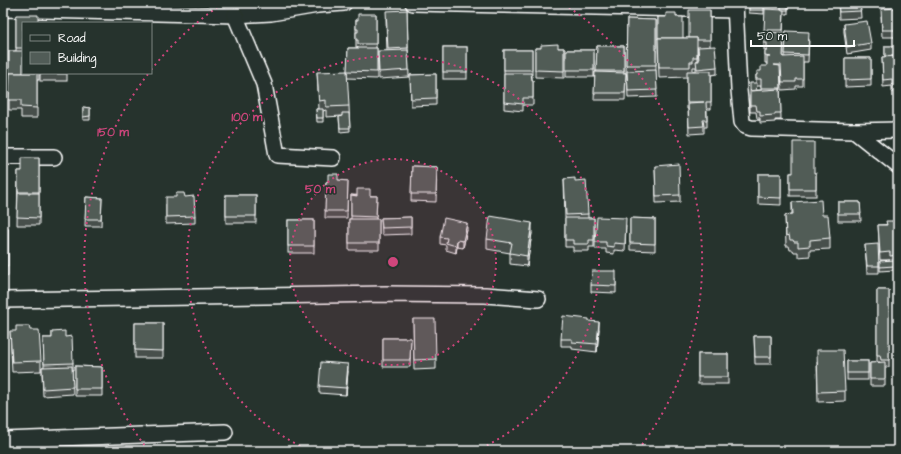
<svg xmlns="http://www.w3.org/2000/svg" width="901" height="454" viewBox="0 0 901 454" font-family="'Architects Daughter',sans-serif">
<style>
.lines{fill:none;stroke-linecap:round;stroke-linejoin:round}
.minor-casing{stroke:#fff;stroke-width:18}
.minor{stroke:#26332d;stroke-width:15}
.wall{fill:#464f4b;stroke:#fff;fill-rule:evenodd}
.shaded-wall{fill:#39403d;stroke:#fff}
.building{fill:#515c57;stroke:#fff}
.ring{fill:none;stroke:#ce467c;stroke-width:2;stroke-dasharray:2 4}
.centre{fill:#ce467c;stroke:#26332d;stroke-width:2}
.ring-label{font-size:12px;text-anchor:middle;font-weight:bold;fill:#ce467c;stroke:#26332d;stroke-width:3;stroke-linejoin:round;paint-order:stroke}
</style>
<rect width="100%" height="100%" fill="#26332d"/>
<filter id="ink" filterUnits="userSpaceOnUse"><feTurbulence type="fractalNoise" baseFrequency=".025" numOctaves="2"/><feDisplacementMap in="SourceGraphic" scale="8" xChannelSelector="R" yChannelSelector="G"/><feConvolveMatrix kernelMatrix="1 2 1 2 8 2 1 2 1" color-interpolation-filters="sRGB"/></filter>
<g filter="url(#ink)">
<g class="lines">
<defs>
<g id="minor">
<path d="M413 3 735 10"/>
<path d="M735 3 739 90 742 122 745 126 751 128 854 131 898 166"/>
<path d="M3 9 235 15 271 13 318 5 344 3"/>
<path d="M235 15 264 84 277 155 333 158"/>
<path d="M854 131 898 130"/>
<path d="M3 157H54"/>
<path d="M3 300 386 294 485 295 538 299"/>
<path d="M3 440 225 432"/>
</g>
</defs>
<use href="#minor" class="minor-casing"/>
<use href="#minor" class="minor"/>
</g>
<g class="wall">
<path d="M749 3H764V14L749 13Z"/>
<path d="M788 3V14H784L783 33V57H785L786 31 809 39 808 62H803V86H796V89L782 90 781 72H780L781 120H775V122L760 123V118H757L756 112H750V96L756 83V75H757L767 66V63H765V51H767V50H764V30L781 10ZM757 86H761V90H756Z"/>
<path d="M838 3H860L861 18 839 19Z"/>
<path d="M898 8V37H882L881 16Z"/>
<path d="M407 10 409 77 379 79 378 58 387 51 386 18Z"/>
<path d="M710 10V46L717 67V74L711 75V109H707V127H704V133L689 134 688 109H687V77L659 78 658 46V17H676L683 38H689ZM697 47H698V61H697ZM693 67H696V71H693Z"/>
<path d="M376 14V48H377V79L347 78 348 48H358V47H356V20H358Z"/>
<path d="M16 15 23 23V73H39V80H37V118H21V110H9V51H16Z"/>
<path d="M627 19 656 20V70L657 97 628 98 627 75H626Z"/>
<path d="M844 24 871 43V50L847 54 844 32Z"/>
<path d="M597 46H624V73H626L625 100H594L595 72H596Z"/>
<path d="M885 46H898V92H892V86L883 87 882 57H885Z"/>
<rect x="443" y="47" width="24" height="32"/>
<path d="M535 48H564V78L535 77Z"/>
<path d="M504 50H532V80H533V105H523V111L504 109Z"/>
<rect x="566" y="50" width="28" height="27"/>
<path d="M845 58H871V86L845 87Z"/>
<path d="M317 72 349 106 350 131 340 132 339 117 342 116 326 117V110L323 111V122H317L316 109H319Z"/>
<rect x="40" y="73" width="27" height="8"/>
<path d="M436 74V105L411 106 410 75Z"/>
<path d="M3 75 7 91V99H3Z"/>
<path d="M83 107 90 108V120H83Z"/>
<path d="M39 158V225H17L18 171H22Z"/>
<path d="M412 166 437 167 436 202 411 201Z"/>
<path d="M655 166 680 195V202L656 203Z"/>
<rect x="790" y="173" width="26" height="23"/>
<path d="M758 174H781V205L758 204Z"/>
<path d="M564 179 575 181 588 214V218H594V247H589V251H573V247H565V218Z"/>
<path d="M338 180 348 181 347 218H325L326 182Z"/>
<rect x="226" y="195" width="30" height="28"/>
<path d="M351 195 377 196 376 219H379V250H349V219H351Z"/>
<path d="M86 197 102 198 101 226H85Z"/>
<path d="M185 197 195 216V223L166 224V204Z"/>
<path d="M792 202 822 215 830 238V249L810 250V256L798 257V252H794L793 250H790L789 246H786L785 215 792 214Z"/>
<path d="M838 202H860L861 221H838Z"/>
<path d="M411 217V234L382 235 381 218Z"/>
<path d="M630 218 655 219V251L630 250Z"/>
<rect x="288" y="220" width="26" height="33"/>
<path d="M898 224V262H894V270L880 271V261L890 260H880L878 225Z"/>
<path d="M626 225 625 251 614 250V254L606 253V249H595V242Z"/>
<rect x="3" y="229" width="5" height="47"/>
<path d="M467 230 463 248 457 247 456 253 446 250V245L440 244V237Z"/>
<path d="M532 233 527 266 510 264V253L487 249V239Z"/>
<path d="M865 245 879 266V273H867Z"/>
<path d="M616 279V293L591 292V285Z"/>
<path d="M877 290H889V367H885V386H870V363H880V362H877Z"/>
<path d="M3 307 5 344V354H3Z"/>
<path d="M413 319 436 359V369L414 370Z"/>
<path d="M589 321 599 329 597 352 572 349V346H561V339Z"/>
<rect x="135" y="323" width="28" height="35"/>
<path d="M10 331 41 361V371L12 372Z"/>
<path d="M52 332 65 337 73 363V370H72L73 394 43 396 42 374V367H44L43 338H52Z"/>
<path d="M754 336H771V364H755Z"/>
<path d="M383 338H411L410 367H383Z"/>
<rect x="698" y="354" width="30" height="30"/>
<path d="M817 361 845 391V401L818 402Z"/>
<rect x="847" y="361" width="21" height="19"/>
<path d="M75 366 102 367V396H75Z"/>
<path d="M348 371 346 395 319 393V386Z"/>
</g>
<g class="shaded-wall">
<path d="M467 223V230L463 248V241Z"/>
<path d="M532 223V233L527 266V256Z"/>
<path d="M457 240V247L456 253V246Z"/>
<path d="M599 322V329L597 352V344Z"/>
<path d="M348 364V371L346 395V388Z"/>
</g>
<g class="building">
<rect x="749" y="3" width="15" height="7"/>
<rect x="781" y="3" width="7" height="7"/>
<path d="M838 3H860L861 11 839 12Z"/>
<path d="M898 8V30H882L881 9Z"/>
<path d="M765 9 784 10 783 30H764Z"/>
<path d="M407 10 408 48 388 49 386 11Z"/>
<path d="M689 10H710V40H697V38H689Z"/>
<path d="M666 13H676V17H683V38H658L659 39H658V17H666Z"/>
<path d="M358 14H376V44H358V40H356V32H358V29H356V20H358Z"/>
<path d="M16 15H38V23H23V48H16Z"/>
<path d="M627 19 656 20V65H626Z"/>
<path d="M867 21 871 43 847 47 844 24Z"/>
<path d="M786 31 809 32 808 55 785 54Z"/>
<path d="M764 32 784 33 783 57 803 56V79H796V82H782L781 65H774L780 66 781 88H761V79H756V75H757V71H761V66H767V57H770L765 56V51H767V43H764Z"/>
<path d="M658 38H697V57H693V62H690V67H659Z"/>
<path d="M558 44V48H564V71L535 70V48H541V45Z"/>
<path d="M597 46H624V71H596Z"/>
<path d="M715 46 717 67 697 69 696 61H699L698 47Z"/>
<rect x="885" y="46" width="13" height="10"/>
<rect x="443" y="47" width="24" height="25"/>
<path d="M348 48H377V72L347 71Z"/>
<path d="M408 50 409 70 379 72 378 51Z"/>
<rect x="504" y="50" width="28" height="20"/>
<rect x="566" y="50" width="28" height="20"/>
<path d="M9 51H23V73H39H9Z"/>
<path d="M898 56V85H892V79L883 80 882 57Z"/>
<path d="M845 58H871V79L845 80Z"/>
<path d="M656 70 657 90 628 91 627 71Z"/>
<path d="M347 71 349 106 326 107V100L319 101 317 72Z"/>
<path d="M687 71H711V102H706L707 120H703L704 126 689 127 688 103 704 102H687Z"/>
<path d="M595 72 626 73 625 93H594Z"/>
<path d="M10 73H37V108L21 107V100H9Z"/>
<rect x="40" y="73" width="27" height="1"/>
<path d="M504 73H531L532 80H533V98H523V104L504 102Z"/>
<path d="M436 74V98L411 99 410 75Z"/>
<path d="M3 75H7V91L3 92Z"/>
<path d="M750 83H757L756 90 750 91Z"/>
<path d="M780 89 781 113H775V115L760 116V111H757L756 105H750V91Z"/>
<path d="M83 107 90 108V116L83 117Z"/>
<path d="M316 109H323V118H317Z"/>
<path d="M342 113H349L350 128H340L339 117 342 116Z"/>
<path d="M793 142H814V173H816V189H790V173H793Z"/>
<path d="M22 158H39V192H18V171H22Z"/>
<path d="M679 164 680 195 656 196 655 166Z"/>
<path d="M412 166 437 167 436 194H411Z"/>
<path d="M328 174H338V180L348 181 347 211H325L326 182H328Z"/>
<path d="M758 174H781V198L758 197Z"/>
<path d="M575 178V181L586 180 588 214 566 215 564 179Z"/>
<path d="M357 189H370V196H377L376 217 351 216V195L357 196Z"/>
<path d="M18 193H39V218L17 217Z"/>
<path d="M176 193H184L185 197 194 196 195 216 166 217V197H176Z"/>
<rect x="226" y="195" width="30" height="21"/>
<path d="M86 197 102 198 101 219H85Z"/>
<path d="M821 200 822 215H828L830 238 810 240V246L798 247V242H794L793 240H790L789 235 786 236 785 215 793 214 792 202Z"/>
<path d="M838 202H860L861 214H838Z"/>
<path d="M490 216 532 223 527 256 510 253 512 243 487 239Z"/>
<path d="M411 217V227L382 228 381 218Z"/>
<path d="M597 217 626 218 625 244 614 243V247L606 246V242H595Z"/>
<path d="M444 218 467 223 463 241 457 240 456 246 446 243 447 238 440 237Z"/>
<path d="M565 218H594V240H589V244H573V240H565Z"/>
<path d="M630 218 655 219V244L630 243Z"/>
<rect x="349" y="219" width="30" height="24"/>
<rect x="288" y="220" width="26" height="26"/>
<path d="M886 221H897V224H898V255L890 256V252L880 253 878 225H887Z"/>
<rect x="3" y="229" width="5" height="37"/>
<path d="M878 244 879 266H867L865 245Z"/>
<path d="M894 260V266L880 267V261Z"/>
<path d="M592 271H616V286L591 285Z"/>
<path d="M877 290H889V360H881L880 355H877Z"/>
<path d="M3 307 5 344H3Z"/>
<path d="M563 316 589 319V321L599 322 597 344 572 342V339H561Z"/>
<path d="M413 319H435L436 359 414 360Z"/>
<path d="M135 323H163V351L135 350Z"/>
<path d="M16 326H29L30 330H39L41 361 12 362 10 331H16Z"/>
<path d="M65 331V337L72 336 73 363 44 364 43 338H52V332Z"/>
<path d="M754 336H771V357H755Z"/>
<path d="M383 338H411L410 360H383Z"/>
<path d="M817 350H843L845 391 818 392Z"/>
<rect x="698" y="354" width="30" height="23"/>
<rect x="847" y="361" width="21" height="12"/>
<path d="M321 362 348 364 346 388 319 386Z"/>
<path d="M885 362V379H870V363Z"/>
<path d="M72 366 73 387 43 389 42 367Z"/>
<path d="M75 366 102 367V389H75Z"/>
</g>
</g>
<circle cx="393" cy="262" r="103" fill="#ce467c" fill-opacity=".12"/>
<g class="ring">
<circle cx="393" cy="262" r="103"/>
<path d="M311 451A206 206 0 1 1 475 451"/>
<path d="M148 450A309 309 0 0 1 148 74M151 70A309 309 0 0 1 222 4M564 4A309 309 0 0 1 638 450"/>
</g>
<circle cx="393" cy="262" r="6" class="centre"/>
<g class="ring-label">
<text x="247" y="121">100 m</text>
<text x="113" y="136">150 m</text>
<text x="320" y="193">50 m</text>
</g>
<rect width="901" height="454" fill="none" stroke="#26332d" stroke-width="16"/>
<rect x="8" y="8" width="885" height="438" fill="none" stroke="#fff" stroke-width="1.5" filter="url(#ink)"/>
<rect x="22" y="22" width="130" height="52" fill="#26332d" stroke="#7d8581"/>
<rect x="30" y="35" width="20" height="6" fill="#26332d" stroke="#7d8581"/>
<text x="58" y="42" font-size="12" fill="#ffffff">Road</text>
<rect x="30" y="52" width="20" height="12" fill="#515c57" stroke="#7d8581"/>
<text x="58" y="62" font-size="12" fill="#ffffff">Building</text>
<path d="M751 40v6h103v-6" fill="none" stroke="#ffffff" stroke-width="2"/>
<text x="757" y="40" font-size="12" fill="#ffffff" stroke="#26332d" stroke-width="3" paint-order="stroke">50 m</text>
</svg>
